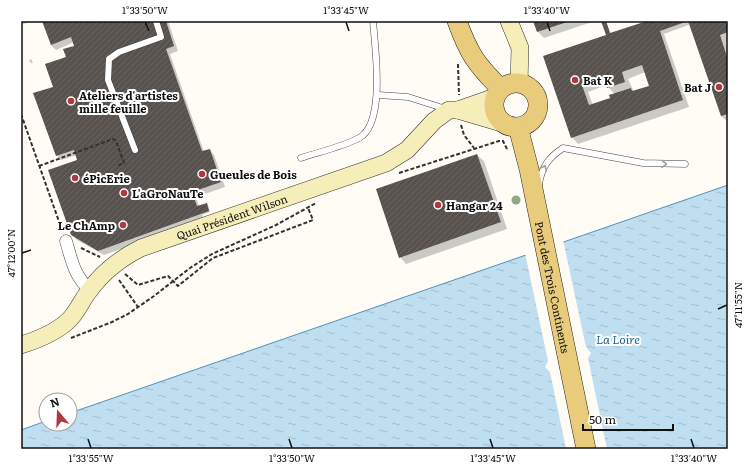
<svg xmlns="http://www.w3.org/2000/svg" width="749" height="470" viewBox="0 0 749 470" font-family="Literata,serif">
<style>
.water{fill:url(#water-ripples);stroke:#4f93bd}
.pier{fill:#fefcf5}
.shadow{fill:#0003;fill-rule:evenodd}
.building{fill:url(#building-hatch);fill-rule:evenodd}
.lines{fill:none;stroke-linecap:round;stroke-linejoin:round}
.service-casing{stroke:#434343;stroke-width:7}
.minor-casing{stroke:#434343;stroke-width:13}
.secondary-casing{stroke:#323232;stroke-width:18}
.primary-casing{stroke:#212121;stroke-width:20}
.path{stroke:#323232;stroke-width:2;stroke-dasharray:4 2;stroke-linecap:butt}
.service{stroke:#fff;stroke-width:6}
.minor{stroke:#fff;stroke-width:12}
.secondary{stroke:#f5eeb8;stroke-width:17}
.primary{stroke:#e8cc7b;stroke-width:19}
.tree{fill:#8fa784}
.oneway{stroke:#9f9f9f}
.ticks{fill:none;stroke:#101010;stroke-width:1.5}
.poi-dot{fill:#b03940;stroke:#fff;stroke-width:1.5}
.labels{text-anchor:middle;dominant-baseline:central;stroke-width:4;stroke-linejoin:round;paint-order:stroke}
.poi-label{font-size:11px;font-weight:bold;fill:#101010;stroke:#fff;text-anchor:start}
.street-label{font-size:11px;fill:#101010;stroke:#fff}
.water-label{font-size:12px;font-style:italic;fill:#286694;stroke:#fff}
.neatline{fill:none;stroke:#101010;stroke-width:1.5}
.ticks-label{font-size:10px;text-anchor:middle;fill:#101010}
</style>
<defs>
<pattern id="water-ripples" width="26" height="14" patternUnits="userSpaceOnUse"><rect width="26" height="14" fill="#bfdeef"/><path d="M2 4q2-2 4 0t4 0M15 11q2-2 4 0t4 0" fill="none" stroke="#a3bdcc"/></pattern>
<pattern id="building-hatch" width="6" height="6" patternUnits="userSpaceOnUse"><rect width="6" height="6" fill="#58524e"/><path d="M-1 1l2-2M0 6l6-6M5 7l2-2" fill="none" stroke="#6b6663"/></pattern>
</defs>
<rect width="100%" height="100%" fill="#fefcf5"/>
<path class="water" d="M728 185V449H21V430L46 421V424H70V413Z"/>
<path class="pier" d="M563 240 586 347 591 353 588 358 607 449H566L550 372 545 367 548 361 525 253Z"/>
<g class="shadow">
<path d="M21 21H32L21 25Z"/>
<path d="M43 21H168L178 51 170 54 204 152 209 150 214 155 225 187 196 197 199 206 206 204 208 205 210 212 202 215 204 219 104 255 77 240 72 235 79 161 77 155 61 160 57 156 54 87 75 46 74 42 56 50 51 45Z"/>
<path d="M534 21H595L544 38 538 32Z"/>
<path d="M602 21H606L611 35 651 21H657L659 23 665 21H728V41L726 42 728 49V122L721 116 691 24 664 34 689 107 578 144 572 137 544 57 608 35ZM645 72 650 86 634 92 628 79ZM607 85 615 95 611 99 593 105 588 92Z"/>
<path d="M31 59 33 63H31L29 60Z"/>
<path d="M477 155 484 161 507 229 406 264 400 257Z"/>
</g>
<g class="building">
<path d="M42 21H166L174 46 166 49 202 151 210 149 221 182 192 192 197 206 207 203 209 211 98 251 71 235 48 170 77 160 74 150 56 156 33 93 53 87 45 64 66 57 63 49 74 46 71 37 51 45Z"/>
<path d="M533 21H570L537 32Z"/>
<path d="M601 21H606L610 33 647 21H656L657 23 662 21H688L660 31 683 100 571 138 543 56 606 35ZM642 65 649 86 632 91 631 88 609 95 610 98 589 105 582 85 603 78 607 88 625 82 622 72Z"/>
<path d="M688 21H728V32L720 35 728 60V114L721 116Z"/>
<path d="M477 154 501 222 399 258 376 189Z"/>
</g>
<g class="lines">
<defs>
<g id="service">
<path d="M378 95 408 97 446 109"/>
<path d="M135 150 108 80 109 59 119 52 161 37 156 21"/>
<path d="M301 158C319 152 342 147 359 138 386 124 375 47 373 21"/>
<path d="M539 184C542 167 548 158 563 148L643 163 685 164"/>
</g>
<path id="minor" d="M66 241C71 258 75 279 90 289"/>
<g id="secondary">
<path d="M509 21 520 48 519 83"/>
<path d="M458 110 495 97"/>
<path id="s1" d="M21 345C37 340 55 333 68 321 77 313 81 301 89 291 102 273 121 258 141 248L386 163 407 150 434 121 449 110H458L502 123"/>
</g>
<g id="primary">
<path d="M457 21C469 54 476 64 500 88"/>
<circle cx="516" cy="105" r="22"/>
<path id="s2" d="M518 127 529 169 586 449"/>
</g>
</defs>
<use href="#service" class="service-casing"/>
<use href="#minor" class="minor-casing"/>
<use href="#secondary" class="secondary-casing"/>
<use href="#primary" class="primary-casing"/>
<g class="path">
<path d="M458 64 459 95"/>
<path d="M21 114 62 230"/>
<path d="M461 125 464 135 474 148"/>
<path d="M39 166 113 139 116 141 123 160 124 163 117 166"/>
<path d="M399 173 499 141H503L507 149"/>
<path d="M81 248 100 257"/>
<path d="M125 274 138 285 168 276 178 286 213 258 313 220 308 208"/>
<path d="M119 280 138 307"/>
<path d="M71 338 112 322 128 314 154 296 190 268 212 254 276 225 316 203"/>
</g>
<use href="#service" class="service"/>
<use href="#minor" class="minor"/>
<use href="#secondary" class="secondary"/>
<use href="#primary" class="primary"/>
</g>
<circle class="tree" cx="516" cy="200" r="4.5"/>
<defs><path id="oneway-chevron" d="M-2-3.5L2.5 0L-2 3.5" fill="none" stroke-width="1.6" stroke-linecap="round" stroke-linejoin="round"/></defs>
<g class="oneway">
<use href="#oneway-chevron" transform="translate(664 164) rotate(1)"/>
<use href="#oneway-chevron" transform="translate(544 168) rotate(-65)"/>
</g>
<path class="ticks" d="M145 22 149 31M346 22 349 31M547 22 550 31M22 253 31 250M718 309 727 305M88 439 91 448M289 439 292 448M490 439 493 448M691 439 694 448"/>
<g class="poi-dot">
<circle cx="575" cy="80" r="4"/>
<circle cx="719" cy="87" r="4"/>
<circle cx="71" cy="101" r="4"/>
<circle cx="202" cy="174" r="4"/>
<circle cx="75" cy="178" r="4"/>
<circle cx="124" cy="193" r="4"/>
<circle cx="438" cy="205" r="4"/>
<circle cx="123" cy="225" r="4"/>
</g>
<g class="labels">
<g class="poi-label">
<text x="583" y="80">Bat K</text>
<text x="711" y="87" text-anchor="end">Bat J</text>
<text x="79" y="95">Ateliers d'artistes<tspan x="79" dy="13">mille feuille</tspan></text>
<text x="210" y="174">Gueules de Bois</text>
<text x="83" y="178">éPicErie</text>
<text x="132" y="193">L'aGroNauTe</text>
<text x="446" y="205">Hangar 24</text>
<text x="115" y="225" text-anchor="end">Le ChAmp</text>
</g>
<g class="street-label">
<text stroke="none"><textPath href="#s1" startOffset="254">Quai Président Wilson</textPath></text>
<text stroke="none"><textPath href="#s2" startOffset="164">Pont des Trois Continents</textPath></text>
</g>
<g class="water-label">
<text x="618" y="339">La Loire</text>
</g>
</g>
<rect width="749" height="470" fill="none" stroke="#ffffff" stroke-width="44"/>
<g transform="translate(58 412) rotate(341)"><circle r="19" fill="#ffffff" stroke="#9f9f9f"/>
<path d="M0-3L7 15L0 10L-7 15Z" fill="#b03940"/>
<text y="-6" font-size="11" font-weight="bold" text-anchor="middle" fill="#101010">N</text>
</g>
<path d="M583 424v6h90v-6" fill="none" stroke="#101010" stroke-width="2"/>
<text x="589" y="424" font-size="12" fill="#101010" stroke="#ffffff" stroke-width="3" paint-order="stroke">50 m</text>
<rect x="22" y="22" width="705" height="426" class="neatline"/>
<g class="ticks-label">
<text x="145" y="14">1°33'50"W</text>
<text x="346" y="14">1°33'45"W</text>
<text x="547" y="14">1°33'40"W</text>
<text transform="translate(11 253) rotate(-90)" y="4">47°12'00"N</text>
<text transform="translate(738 305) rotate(-90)" y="4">47°11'55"N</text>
<text x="91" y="462">1°33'55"W</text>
<text x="292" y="462">1°33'50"W</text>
<text x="493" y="462">1°33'45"W</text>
<text x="694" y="462">1°33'40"W</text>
</g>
</svg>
